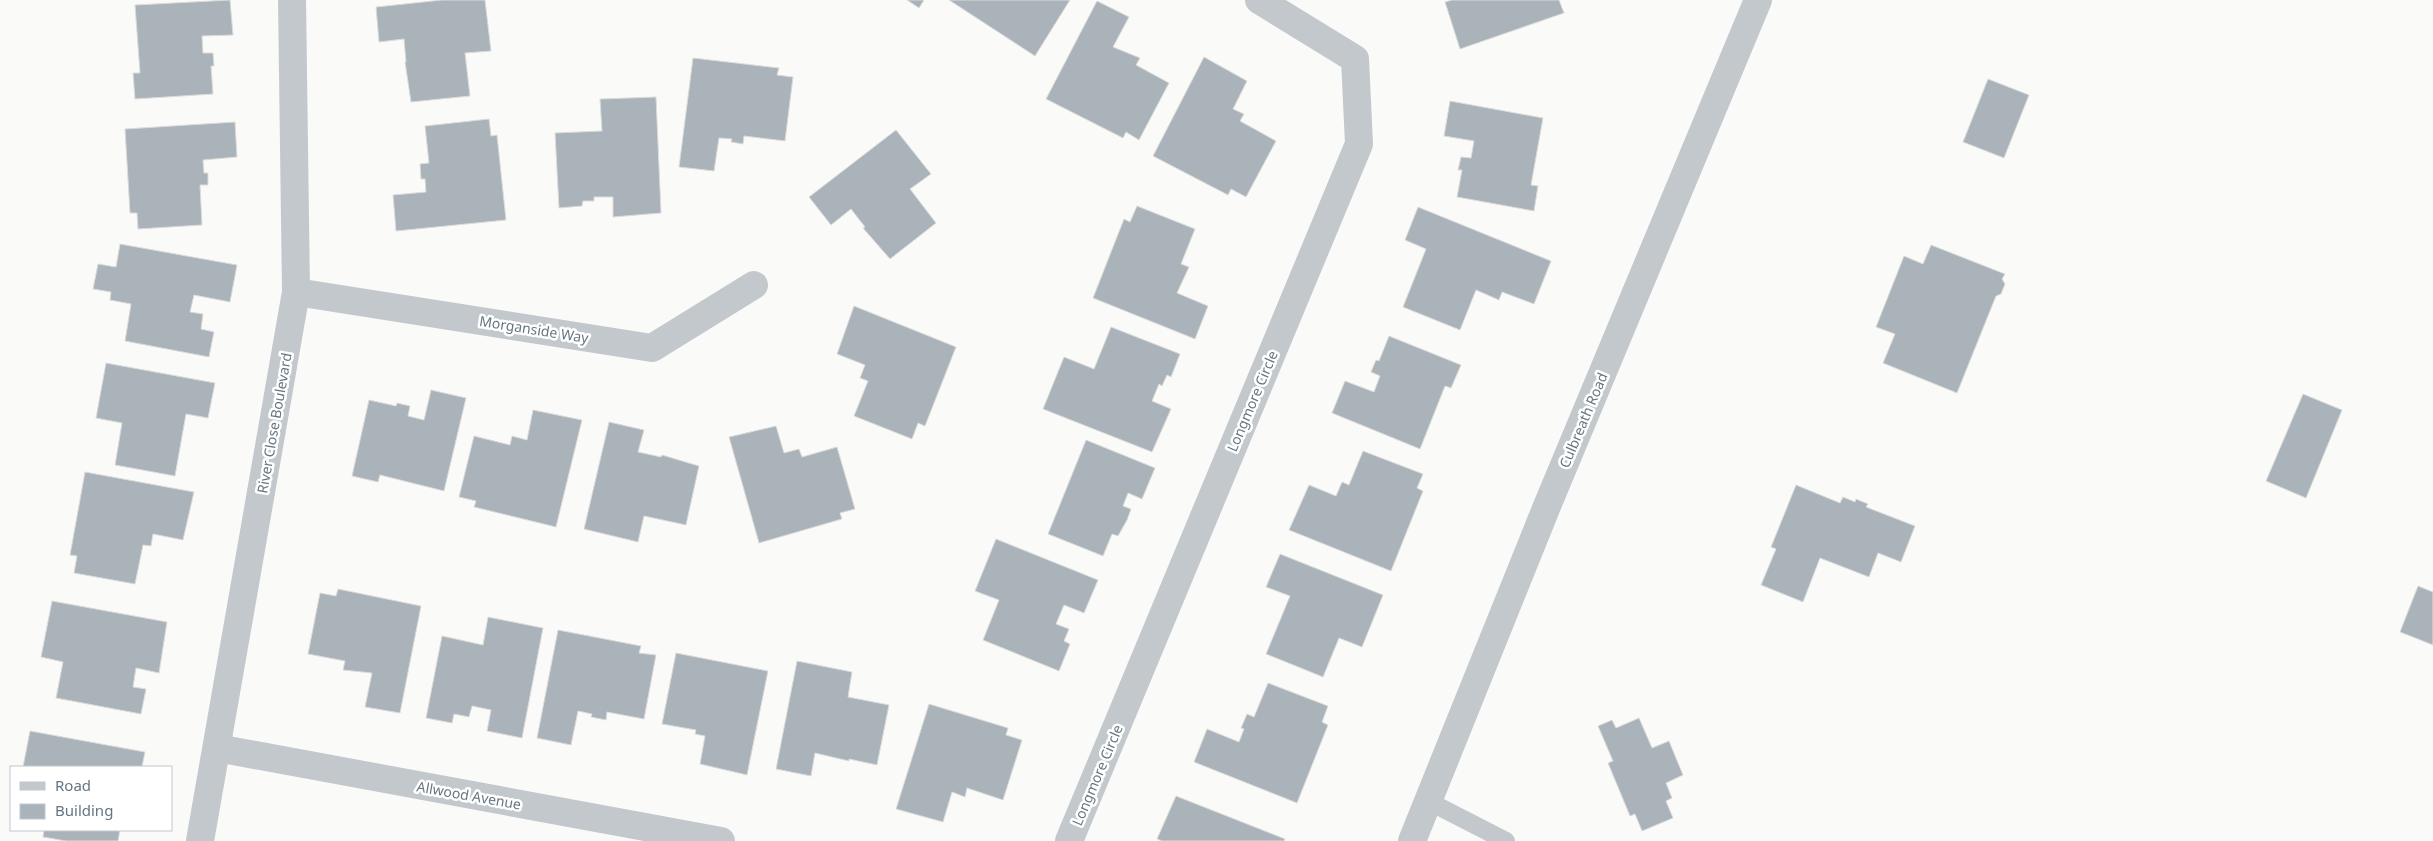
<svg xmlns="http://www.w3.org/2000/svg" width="2433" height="841" viewBox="0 0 2433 841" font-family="'Noto Sans',sans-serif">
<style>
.building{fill:#aab3b9;stroke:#dcdcda}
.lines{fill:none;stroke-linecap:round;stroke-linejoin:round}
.service{stroke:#c3c8cc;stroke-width:18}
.minor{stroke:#c3c8cc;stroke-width:28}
.tertiary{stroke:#c3c8cc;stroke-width:28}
.labels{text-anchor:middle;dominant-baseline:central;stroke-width:5;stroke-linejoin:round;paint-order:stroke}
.street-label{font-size:14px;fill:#657683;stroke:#fff}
</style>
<rect width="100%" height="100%" fill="#fafaf8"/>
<g class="building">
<path d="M230 0 233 35 202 36 203 53H213L214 66H211L213 94 135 99 133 73H140L135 5Z"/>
<path d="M442 0H485L491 51 465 53 470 96 411 102 405 62H406L404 39 379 42 376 7Z"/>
<path d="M907 0H924L919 8Z"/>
<path d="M949 0H1070L1035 56Z"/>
<path d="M1452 0H1559L1564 13 1460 49 1445 2Z"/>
<path d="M1097 1 1129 17 1113 47 1140 58 1136 65 1169 83 1139 140 1126 132 1123 138 1046 99Z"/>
<path d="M1204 57 1247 81 1233 109 1244 114 1240 121 1276 141 1246 197 1231 189 1228 195 1153 156Z"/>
<path d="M693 58 779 68 777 75 793 77 785 141 744 136 743 144 731 142 732 139 719 138 714 171 679 167Z"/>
<path d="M1988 79 2029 95 2004 158 1963 142Z"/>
<path d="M656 97 661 213 613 217V197H594V201H583L582 206 559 208 555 133 602 131 600 99Z"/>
<path d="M1450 101 1543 118 1531 185 1538 186 1534 211 1457 197 1462 170H1458L1461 157 1471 158 1474 141 1444 136Z"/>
<path d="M489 119 491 136 497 135 506 220 396 231 393 195 426 192 425 179H421L420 164 429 163 425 126Z"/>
<path d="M235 122 237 157 203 160 204 173H208V185H200L202 225 138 229 137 213H130L125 129Z"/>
<path d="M896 130 931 174 910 189 936 223 890 259 863 228 865 227 851 209 831 225 809 197Z"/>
<path d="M1137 206 1195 229 1181 264 1189 267 1177 293 1208 306 1195 339 1093 298 1124 219 1130 222Z"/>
<path d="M1418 207 1551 261 1534 304 1502 292 1499 300 1476 290 1460 330 1403 307 1426 249 1405 240Z"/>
<path d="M120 244 237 265 230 302 194 295 190 312 203 314 201 329 214 332 209 357 125 341 131 304 110 300 111 292 93 289 98 264 116 267Z"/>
<path d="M1931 245 2005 274 2002 279 2005 284 2001 294 1996 296 1957 393 1883 363 1895 334 1876 327 1904 256 1923 264Z"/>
<path d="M854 306 956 347 925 426 918 423 912 439 854 416 868 381 860 378 865 365 837 354Z"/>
<path d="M1111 327 1180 354 1171 377 1167 375 1162 386 1159 384 1152 401 1171 409 1152 452 1043 409 1064 357 1094 369Z"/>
<path d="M1389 336 1461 365 1451 388 1445 386 1420 449 1332 413 1345 381 1374 392 1380 376 1371 372 1376 360 1379 361Z"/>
<path d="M106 363 215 383 208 418 186 414 175 476 115 465 122 423 96 418Z"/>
<path d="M431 390 466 398 444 491 380 475 378 482 352 476 369 400 396 406 397 403 410 406 408 416 424 420Z"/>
<path d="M2303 394 2342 410 2306 498 2266 481Z"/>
<path d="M533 410 582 420 556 527 474 507 476 501 459 497 474 436 510 445 512 436 527 440Z"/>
<path d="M609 422 644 430 638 452 661 457 662 455 699 466 686 525 644 516 638 542 584 529Z"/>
<path d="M776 426 784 453 799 449 802 457 837 447 855 509 840 513 842 519 759 543 729 437Z"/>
<path d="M1086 440 1155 468 1142 499 1128 493 1123 506 1131 509 1127 520 1118 536 1112 534 1103 556 1048 534Z"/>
<path d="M1363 451 1423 474 1417 488 1423 491 1391 571 1289 530 1309 485 1336 496 1342 482 1349 485Z"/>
<path d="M85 472 194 492 183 540 153 534 151 546 143 545 135 584 74 573 77 556 70 555Z"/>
<path d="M1796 485 1840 503 1843 497 1855 502 1856 499 1868 504 1866 507 1915 526 1901 562 1878 553 1869 577 1820 558 1803 602 1761 585 1776 549 1771 547Z"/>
<path d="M996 539 1098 580 1084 613 1064 605 1056 624 1069 629 1064 641 1070 644 1059 671 983 640 999 600 975 591Z"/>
<path d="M1280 554 1383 595 1362 647 1339 638 1323 677 1266 654 1290 596 1266 587Z"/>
<path d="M2418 586 2433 592V645L2400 632Z"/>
<path d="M338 589 421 606 400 713 365 707 372 673 343 670 345 661 308 654 320 593 336 596Z"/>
<path d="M52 601 167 622 159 673 136 668 133 687 146 689 141 714 56 698 63 662 41 657Z"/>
<path d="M488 617 543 628 522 738 487 731 491 710 472 706 469 717 454 714 452 723 426 718 442 636 483 645Z"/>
<path d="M558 630 641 646 639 653 656 655 644 719 607 712 606 720 591 717 592 714 578 711 571 745 537 738Z"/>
<path d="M676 653 768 671 747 775 700 764 705 736 695 734 696 730 662 724Z"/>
<path d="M797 661 852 672 848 697 889 705 877 765 849 759V761L815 753 811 776 776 769Z"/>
<path d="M1268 683 1328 706 1322 722 1328 725 1297 803 1194 762 1207 729 1239 742 1244 729 1241 728 1247 714 1254 717Z"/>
<path d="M929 704 1008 728 1006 735 1022 740 1003 800 967 788 965 797 952 792 943 822 896 809Z"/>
<path d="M1639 718 1652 748 1669 741 1683 775 1666 783 1672 798 1666 801 1673 818 1642 831 1635 814 1630 816 1608 763 1613 761 1598 726 1612 720 1616 728Z"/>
<path d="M30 731 145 752 142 767H23Z"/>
<path d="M1176 796 1285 839 1284 841H1162L1157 839Z"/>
<path d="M44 830H120L118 841H66L43 837Z"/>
</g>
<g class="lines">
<path class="service" d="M1428 801 1506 841"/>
<g class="minor">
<path d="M296 292 652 348 754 285"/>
<path d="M217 748 721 841"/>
<path d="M200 841 296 292 292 0"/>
<path d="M1069 841 1359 144 1355 59 1259 0"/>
</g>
<path class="tertiary" d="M1412 841 1547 506 1758 0"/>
</g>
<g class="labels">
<g class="street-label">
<text transform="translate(534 329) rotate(9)">Morganside Way</text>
<text transform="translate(1252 401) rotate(-67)">Longmore Circle</text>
<text transform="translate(1583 420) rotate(-67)">Culbreath Road</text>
<text transform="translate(274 423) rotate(-80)">River Close Boulevard</text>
<text transform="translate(1097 775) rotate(-67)">Longmore Circle</text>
<text transform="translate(469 795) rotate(10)">Allwood Avenue</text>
</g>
</g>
<rect x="10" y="766" width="162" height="65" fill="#ffffff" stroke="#c1c8cd"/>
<rect x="20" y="782" width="25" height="8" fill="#c3c8cc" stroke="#c1c8cd"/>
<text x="55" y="791" font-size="15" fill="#657683">Road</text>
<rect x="20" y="804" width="25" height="15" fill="#aab3b9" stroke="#c1c8cd"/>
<text x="55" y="816" font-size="15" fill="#657683">Building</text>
</svg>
